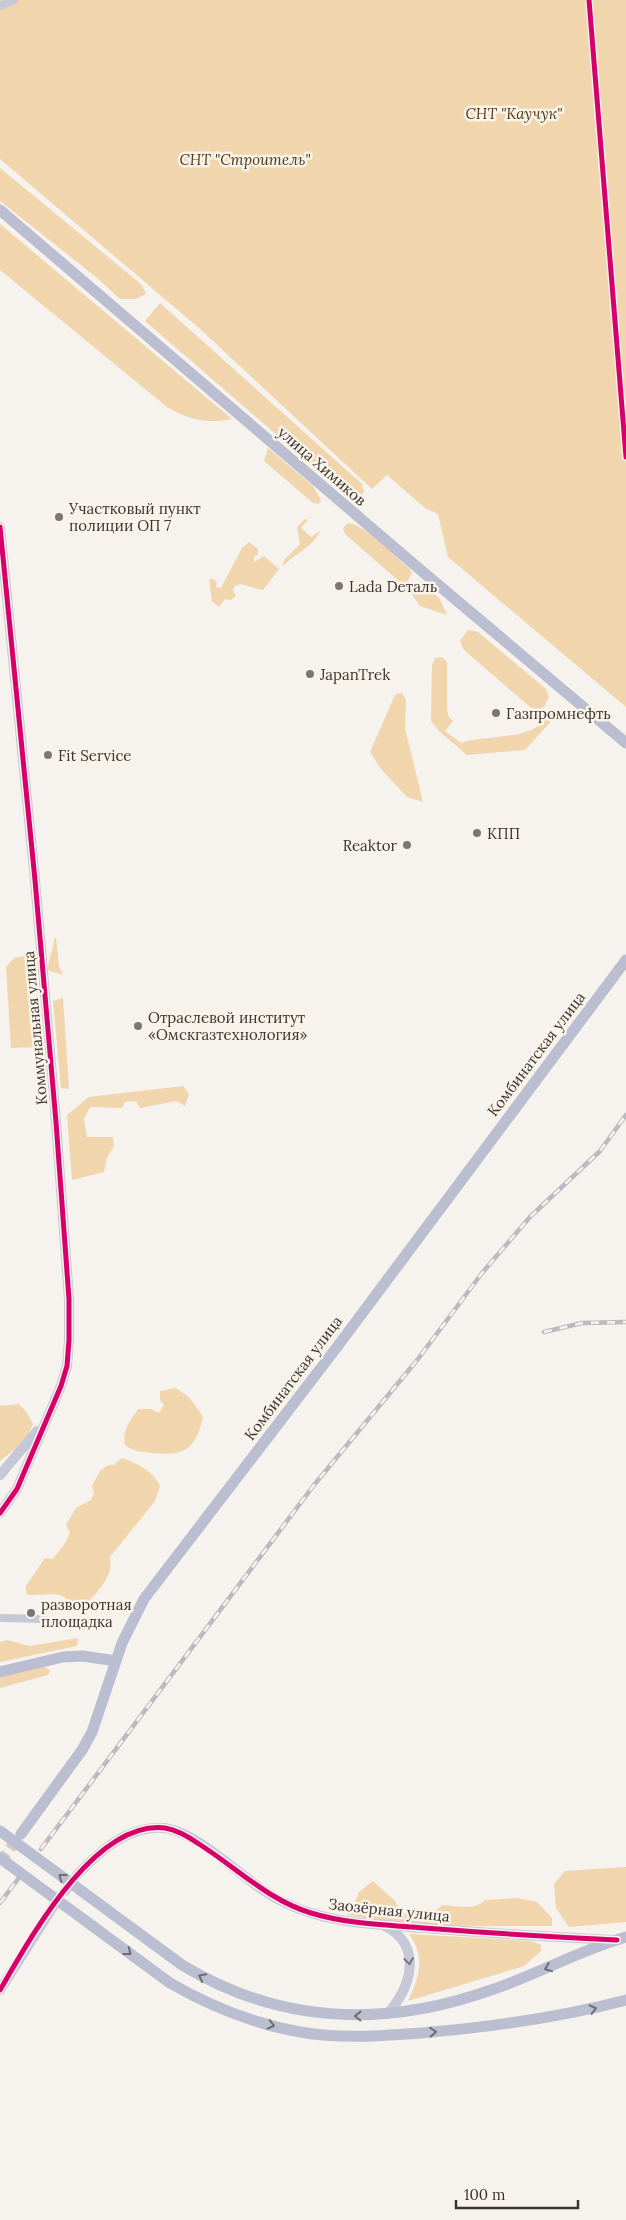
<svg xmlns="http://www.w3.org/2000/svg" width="626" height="2220" viewBox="0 0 626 2220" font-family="Lora,serif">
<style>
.green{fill:#f0d5ad}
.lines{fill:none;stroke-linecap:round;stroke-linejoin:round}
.tertiary-tunnel{stroke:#d0ccc8;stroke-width:10;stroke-dasharray:10 5;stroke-linecap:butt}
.secondary-tunnel{stroke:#d0ccc8;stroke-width:11;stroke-dasharray:11 5.5;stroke-linecap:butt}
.minor{stroke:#c4c8d7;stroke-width:8}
.tertiary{stroke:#c4c8d7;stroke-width:10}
.secondary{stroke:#babed0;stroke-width:11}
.rail-casing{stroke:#b9bac2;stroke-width:4.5}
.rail{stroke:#faf3e9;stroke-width:2.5;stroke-dasharray:8;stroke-linecap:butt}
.cycleway-casing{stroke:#faf3e9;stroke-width:8}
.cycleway{stroke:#d6006c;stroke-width:5}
.oneway{stroke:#6c6c71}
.oneway2{stroke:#77777c}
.poi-dot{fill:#7a7773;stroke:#faf3e9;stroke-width:2}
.labels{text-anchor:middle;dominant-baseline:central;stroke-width:5;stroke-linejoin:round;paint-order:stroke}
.park-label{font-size:15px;font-style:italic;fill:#4f3915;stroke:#faf3e9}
.street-label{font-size:15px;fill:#383532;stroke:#faf3e9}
.poi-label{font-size:15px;fill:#383532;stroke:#faf3e9;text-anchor:start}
</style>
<rect width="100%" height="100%" fill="#f6f2ed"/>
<g class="green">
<path d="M0 0H626V707L448 557 438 514 425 508 387 475 372 489 199 328 0 159Z"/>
<path d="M0 168 142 285 146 294 136 299H120L96 277 0 201Z"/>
<path d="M0 224 232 419C206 424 189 420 167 407L0 270Z"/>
<path d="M160 303 362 484 364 492 359 499H351L145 321Z"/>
<path d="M268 448 313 486 321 500 319 504 313 503 264 461Z"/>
<path d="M305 519 308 520 301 528 311 537 320 531C313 547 296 553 283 566L284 560 300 544 297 527Z"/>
<path d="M348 523C365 524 395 557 409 568L412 573 406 584 400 582 345 534 343 528Z"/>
<path d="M249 542 258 549V555L254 556V562L264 556 279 569 263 590 240 584 235 586 233 590 236 596 231 600 225 599 219 607 212 601 209 579H213L217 582 216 587 221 588 242 548Z"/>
<path d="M418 583H423L439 598 447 615 420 606 411 593 414 586Z"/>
<path d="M468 630 478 632 546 689 549 697 544 707 537 710 531 708 464 650 460 641Z"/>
<path d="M442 657 447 662V710L449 717 453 721 445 731 461 743C483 736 510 739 531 730 548 723 550 709 573 712L574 714 572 716 553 719 525 750 467 755 439 731 431 721 432 665 435 658Z"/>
<path d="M402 693 406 700 405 728 423 802 407 797 381 769 370 752 394 697 396 694Z"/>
<path d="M54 938H56L59 966 63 975 48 970C48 956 55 948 54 938Z"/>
<path d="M25 956H33L36 959 32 983 33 1012 38 1023 43 1043 38 1047 11 1048 6 967 14 958Z"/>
<path d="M63 998 69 1089 61 1088 53 1001Z"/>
<path d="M183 1086 189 1094 185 1106 176 1101 140 1108 136 1101 125 1102 122 1108 90 1107 84 1119 87 1137H113L114 1146 107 1158 104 1172 72 1180 67 1115 89 1097Z"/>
<path d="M175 1388C189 1395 195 1404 203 1417 195 1449 186 1456 154 1453 143 1452 134 1452 125 1445 122 1430 130 1421 138 1409H151L159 1413 164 1405 160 1400V1391Z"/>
<path d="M19 1404 27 1413 33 1424 25 1441 0 1461V1406Z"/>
<path d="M122 1458C137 1463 153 1471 160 1486L155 1501 110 1557C110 1561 111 1565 110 1569 108 1582 87 1606 75 1611 69 1607 69 1599 62 1596 55 1592 34 1597 26 1594V1586L45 1558 53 1559 66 1542 70 1533 66 1525 76 1508 91 1500 94 1494 92 1486 100 1471 108 1465H114Z"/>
<path d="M78 1638 77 1646 0 1662V1642L7 1640 30 1646Z"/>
<path d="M45 1667 50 1670 48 1675 0 1688V1677Z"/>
<path d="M626 1867V1922L569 1927 556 1908 554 1884 565 1871Z"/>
<path d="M373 1881 395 1901 401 1914 432 1913 443 1905C458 1906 474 1911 485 1900L517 1898 537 1902 552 1918V1926C484 1926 414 1928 347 1915V1909L355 1902 359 1892Z"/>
<path d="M409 1934 531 1941 541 1945V1951L524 1966 408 2001C419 1977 426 1957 409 1934Z"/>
</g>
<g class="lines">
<path class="tertiary-tunnel" d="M54 1905 75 1878"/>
<path class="secondary-tunnel" d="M0 1862 20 1835"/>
<g class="minor">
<path d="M589 0 626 457"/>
<path d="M0 6 14 0"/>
<path d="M0 1618 44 1619"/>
</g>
<g class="tertiary">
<path d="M0 527 35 880 56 1122 69 1299V1340L67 1366 61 1386 17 1489 0 1513"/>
<path d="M0 1475 37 1431"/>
<path d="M77 1875C100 1851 128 1825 164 1828 194 1831 238 1873 263 1890 277 1900 295 1908 311 1913 345 1924 388 1925 424 1928 487 1933 550 1937 613 1940"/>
<path d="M385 1926C423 1945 412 1988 387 2014"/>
<path d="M0 1990 54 1905"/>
</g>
<g class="secondary">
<path d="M0 210 423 572 626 743"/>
<path d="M0 1672 63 1657 83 1656 116 1661"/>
<path d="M0 1831 182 1965C280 2024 382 2028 488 1991 535 1976 579 1950 626 1937"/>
<path d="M21 1834 82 1750 92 1732 122 1643 144 1599 337 1347 626 960"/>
<path d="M0 1858 170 1983C210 2006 254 2024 300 2032 340 2039 381 2036 421 2033 491 2027 558 2018 626 2000"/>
</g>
<defs>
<g id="rail">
<path d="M544 1332 582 1323 626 1322"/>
<path d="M41 1849 314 1485 418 1359 482 1273 530 1217 600 1151 626 1115"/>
<path d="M0 1903 18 1879"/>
</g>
</defs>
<use href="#rail" class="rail-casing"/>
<use href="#rail" class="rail"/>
<defs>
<g id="cycleway">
<path d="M589 0 626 457"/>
<path d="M0 527 35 880 56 1122 69 1299V1340L67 1366 61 1386 17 1489 0 1513"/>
<path d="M0 1990C30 1939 94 1820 165 1828 177 1830 189 1837 199 1844 237 1868 268 1900 311 1913 347 1924 387 1925 424 1928 488 1933 552 1937 617 1940"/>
</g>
</defs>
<use href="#cycleway" class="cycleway-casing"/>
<use href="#cycleway" class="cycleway"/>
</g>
<defs><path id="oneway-chevron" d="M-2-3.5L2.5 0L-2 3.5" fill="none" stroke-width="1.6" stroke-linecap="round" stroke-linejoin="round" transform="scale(1.25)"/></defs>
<g class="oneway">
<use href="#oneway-chevron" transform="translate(62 1877) rotate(-143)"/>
<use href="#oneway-chevron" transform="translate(128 1952) rotate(38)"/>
<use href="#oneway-chevron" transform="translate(548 1968) rotate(158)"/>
<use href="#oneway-chevron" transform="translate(202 1977) rotate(-152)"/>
<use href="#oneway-chevron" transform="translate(593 2009) rotate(-14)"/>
<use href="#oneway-chevron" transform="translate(358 2016) rotate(-179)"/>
<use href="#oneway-chevron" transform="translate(271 2025) rotate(14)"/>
<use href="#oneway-chevron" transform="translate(433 2032) rotate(-4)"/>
</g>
<use class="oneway2" href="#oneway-chevron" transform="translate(409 1961) rotate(83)"/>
<g class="poi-dot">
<circle cx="59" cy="517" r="5"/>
<circle cx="339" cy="586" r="5"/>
<circle cx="310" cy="674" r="5"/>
<circle cx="496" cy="713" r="5"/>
<circle cx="48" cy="755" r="5"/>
<circle cx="477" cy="833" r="5"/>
<circle cx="407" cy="845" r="5"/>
<circle cx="138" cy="1026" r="5"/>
<circle cx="31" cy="1613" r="5"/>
</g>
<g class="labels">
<g class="park-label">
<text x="514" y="113">СНТ "Каучук"</text>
<text x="245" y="159">СНТ "Строитель"</text>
</g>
<g class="street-label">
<text transform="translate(322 466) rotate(41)">улица Химиков</text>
<text transform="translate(35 1028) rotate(-95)">Коммунальная улица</text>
<text transform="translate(536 1054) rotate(-53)">Комбинатская улица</text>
<text transform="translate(293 1378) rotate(-53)">Комбинатская улица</text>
<text transform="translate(389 1910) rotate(6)">Заозёрная улица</text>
</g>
<g class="poi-label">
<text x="69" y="508">Участковый пункт<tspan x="69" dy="17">полиции ОП 7</tspan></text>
<text x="349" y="586">Lada Dеталь</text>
<text x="320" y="674">JapanTrek</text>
<text x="506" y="713">Газпромнефть</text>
<text x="58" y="755">Fit Service</text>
<text x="487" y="833">КПП</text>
<text x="397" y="845" text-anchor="end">Reaktor</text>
<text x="148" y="1017">Отраслевой институт<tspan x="148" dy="17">«Омскгазтехнология»</tspan></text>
<text x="41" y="1604">разворотная<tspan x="41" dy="17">площадка</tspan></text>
</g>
</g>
<path d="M456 2200v8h122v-8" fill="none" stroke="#383532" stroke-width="2.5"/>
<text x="464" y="2200" font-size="15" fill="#383532" stroke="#faf3e9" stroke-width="4" paint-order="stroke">100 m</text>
</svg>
